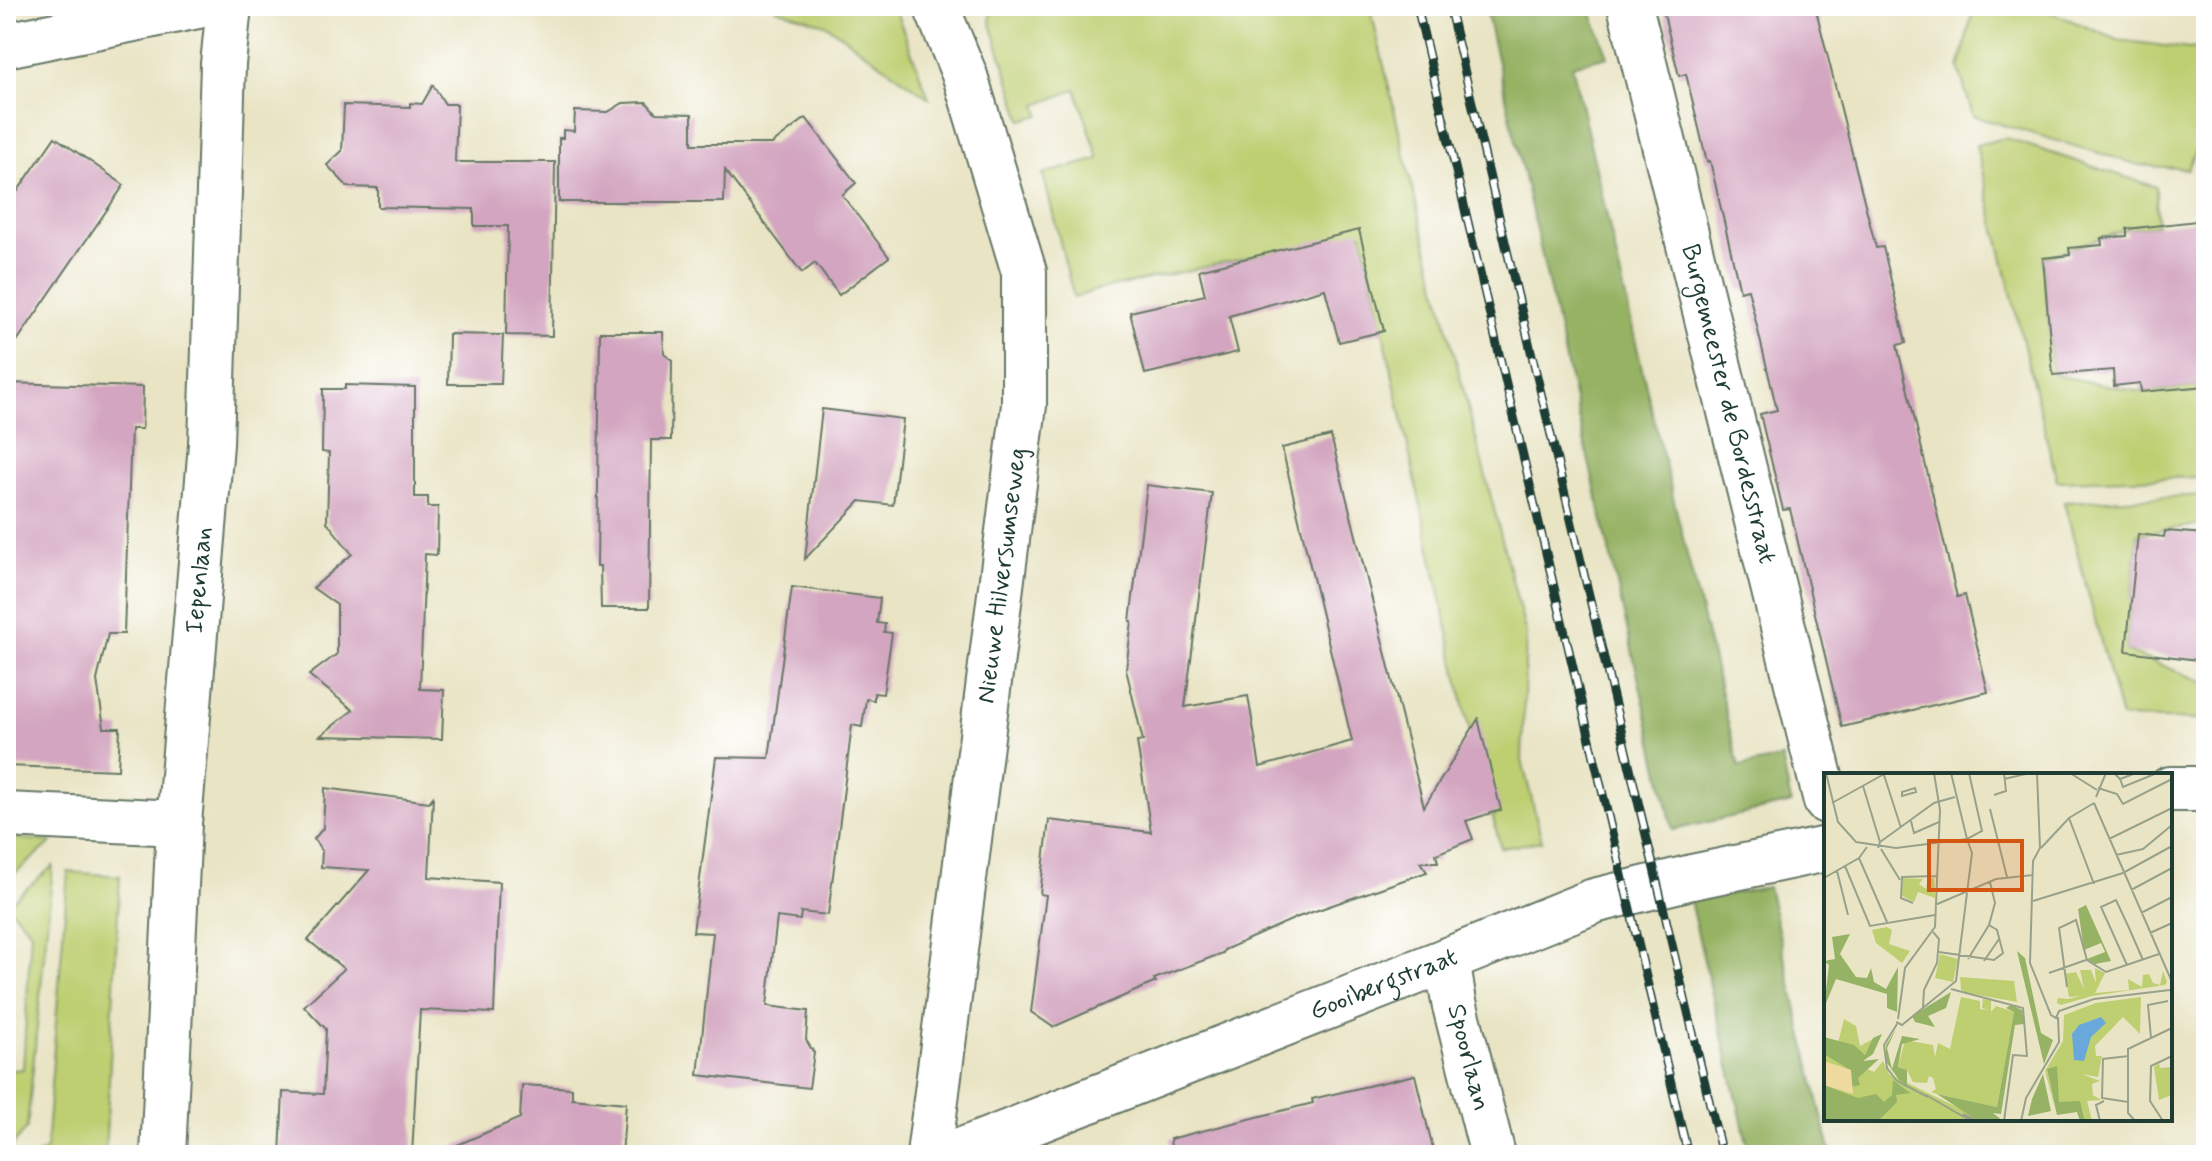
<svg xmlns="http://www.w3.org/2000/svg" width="2212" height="1161" viewBox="0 0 2212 1161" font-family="Mynerve,sans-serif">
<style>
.green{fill:#becf72;stroke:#6e8653;stroke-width:2}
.forest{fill:#96b264;stroke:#5a784c;stroke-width:2}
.building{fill:#d3a5c0}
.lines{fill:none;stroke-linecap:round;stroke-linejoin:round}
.minor-casing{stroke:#676;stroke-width:48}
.tertiary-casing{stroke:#676;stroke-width:48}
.minor{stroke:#fff;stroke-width:44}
.tertiary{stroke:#fff;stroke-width:44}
.rail-casing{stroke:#1f3d34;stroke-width:9}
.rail{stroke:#fff;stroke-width:6;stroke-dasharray:18;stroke-linecap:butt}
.labels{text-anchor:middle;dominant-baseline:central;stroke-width:6;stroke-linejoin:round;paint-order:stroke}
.street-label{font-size:26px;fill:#1f3d34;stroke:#fff}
.inset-road{fill:none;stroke:#98a18a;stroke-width:2}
.view{fill:#d45610;fill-opacity:0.15;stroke:#d45610;stroke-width:4}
.inset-edge{fill:none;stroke:#1f3d34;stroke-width:4}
</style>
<rect width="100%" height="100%" fill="#fff"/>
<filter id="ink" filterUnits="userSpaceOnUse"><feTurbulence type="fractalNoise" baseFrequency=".0125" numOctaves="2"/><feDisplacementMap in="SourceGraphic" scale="16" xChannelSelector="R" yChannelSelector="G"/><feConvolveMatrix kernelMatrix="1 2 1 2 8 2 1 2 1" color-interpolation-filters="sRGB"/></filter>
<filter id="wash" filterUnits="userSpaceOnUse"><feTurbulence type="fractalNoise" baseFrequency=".006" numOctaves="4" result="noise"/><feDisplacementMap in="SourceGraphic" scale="32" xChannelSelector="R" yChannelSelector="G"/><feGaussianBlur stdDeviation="1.8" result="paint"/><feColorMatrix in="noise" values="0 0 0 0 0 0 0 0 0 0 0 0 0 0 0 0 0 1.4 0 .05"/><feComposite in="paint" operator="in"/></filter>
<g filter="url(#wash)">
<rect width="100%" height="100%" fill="#e9e4c4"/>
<g class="green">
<path d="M776 6H894L929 98 825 24 776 9Z"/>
<path d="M992 6H1370L1419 216 1526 634 1522 760 1542 841 1501 848 1466 715 1362 233 1093 291 1074 298 1043 174 1099 159 1076 89 1037 105 1040 115 1022 120 990 21Z"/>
<path d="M1974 6H2036L2118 40 2189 49 2206 47V126L2188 169 2139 165 1973 116 1959 69Z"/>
<path d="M2005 138 2156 187 2157 225 2127 229 2043 258 2053 375 2141 392 2206 386V477L2057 481 1999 243 1976 145Z"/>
<path d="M2200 194H2206V223L2195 221Z"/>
<path d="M2206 495V524L2138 534 2126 651 2206 683V720L2121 718 2064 502Z"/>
<path d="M6 837 52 842 6 881Z"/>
<path d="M53 866 27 1128 6 1153V1071L23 1069 31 932 7 905Z"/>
<path d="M68 872 120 876 105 1155H37L46 1149Z"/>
</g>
<g class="forest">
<path d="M1485 6H1589L1608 56 1572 65 1649 399 1739 767 1782 758 1791 803 1673 830Z"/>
<path d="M1768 887 1831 1155H1750L1690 901Z"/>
</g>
<g id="blocks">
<g class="building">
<path d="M1662 6H1815L1876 248 1883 247 1906 343 1897 345 1957 597 1965 595 1988 692 1842 727 1790 509 1783 510 1760 414 1777 410 1748 289 1740 291 1710 161 1707 162 1686 74 1679 76Z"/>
<path d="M433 85 445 104H457L455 162H555L552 336 506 335 508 226H474V209L378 207V188L348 187 327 165 342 151 344 105 410 107V103L422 104Z"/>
<path d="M646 102 656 113 692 114V144H772L806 118 856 183 842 195 889 257 839 295 815 263 802 273 725 170 724 202H559V138H563V130L574 131 575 111 608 112 623 103Z"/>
<path d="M55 137 124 185 6 357V208Z"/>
<path d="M2196 221 2197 230 2206 229V386L2141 392 2140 383 2114 386 2113 370 2053 375 2043 258 2070 255 2069 248 2102 245 2101 238 2127 236V229Z"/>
<path d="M1359 230 1384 331 1339 342 1325 289 1229 316 1238 352 1145 374 1130 312 1205 295 1199 270Z"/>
<path d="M600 332H663L664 354 672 360 671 440H651L649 608H601L600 566H597Z"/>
<path d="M449 334 503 335 501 384H448Z"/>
<path d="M6 383 143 387 142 429H131L124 634H108L97 680 104 728H120L118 770 6 766V610L11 486 6 485Z"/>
<path d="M345 385 415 387V497H428V507H438L437 555 425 554 420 689 444 690 442 739 320 736 353 710 309 675 337 654V605L313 588 352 554 327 522 329 453 322 452 323 389H345Z"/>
<path d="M822 409 903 419 893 505 860 501 805 559Z"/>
<path d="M1331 436 1424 807 1478 719 1501 810 1466 821 1473 839 1436 854 1438 862H1420L1427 872 1298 917 1224 950 1223 953 1154 979 1156 982 1053 1027 1031 1012 1046 895 1040 894 1049 820 1151 832 1137 742 1143 741 1126 669 1132 621H1130L1147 485 1212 493 1185 707 1248 696 1260 767 1352 741 1282 448Z"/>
<path d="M2165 531 2206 534V661L2126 651 2138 534 2164 537Z"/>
<path d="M792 587 880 598 877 623 885 624 884 632 892 633 883 694 874 693V700L866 699 862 727 852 725 828 915 801 912 800 920 777 917 767 1006 808 1011 806 1040 814 1053 809 1088 698 1075 713 933 693 932 716 757 769 758Z"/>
<path d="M325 788 429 802 433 797 429 877 499 882 494 1013 420 1010 412 1155H280L283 1092 323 1094 326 1029 304 1006 344 969 308 940 369 870 321 867 322 851 314 839 323 828Z"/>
<path d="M1415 1075 1433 1149 1409 1155H1172L1170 1139 1313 1103 1312 1099Z"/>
<path d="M522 1085 572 1088V1098L626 1103 622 1155H434L520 1118Z"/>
</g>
</g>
</g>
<g filter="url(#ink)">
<use href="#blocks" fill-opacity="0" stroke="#676" stroke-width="2"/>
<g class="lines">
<defs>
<g id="minor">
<path id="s1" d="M1630 6 1826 801"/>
<path d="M6 815 179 823"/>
<path id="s2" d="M1447 960 1454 1002 1493 1155"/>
<path id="s3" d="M163 1155 179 823 211 444 223 64 229 6"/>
</g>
<g id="tertiary">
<path d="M6 45 198 6"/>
<path d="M2170 789H2206"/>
<path id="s4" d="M929 1155 1024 405V272L965 76 936 6"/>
<path id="s5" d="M950 1155 1447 960 1594 901 1692 877 1826 849"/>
</g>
</defs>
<use href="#minor" class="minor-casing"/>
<use href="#tertiary" class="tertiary-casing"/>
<use href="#minor" class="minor"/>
<use href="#tertiary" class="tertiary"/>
<defs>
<g id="rail">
<path d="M1417 6 1688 1155"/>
<path d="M1449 6 1722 1155"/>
</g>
</defs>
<use href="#rail" class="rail-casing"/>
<use href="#rail" class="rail"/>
</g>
</g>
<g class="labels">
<g class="street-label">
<text stroke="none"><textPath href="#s1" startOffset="410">Burgemeester de Bordesstraat</textPath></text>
<text stroke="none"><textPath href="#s4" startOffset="584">Nieuwe Hilversumseweg</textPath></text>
<text stroke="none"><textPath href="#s3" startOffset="576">Iepenlaan</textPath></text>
<text stroke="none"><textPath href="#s5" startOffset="466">Gooibergstraat</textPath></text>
<text stroke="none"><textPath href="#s2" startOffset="100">Spoorlaan</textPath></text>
</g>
</g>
<g transform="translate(1824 773)">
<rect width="348" height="348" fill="#e9e4c4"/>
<path d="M78 105 99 106 95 111 102 116 104 106 110 105 111 125 94 119 90 129 84 126 77 122ZM63 154 68 157 65 171 86 178 78 190 52 170 48 157ZM116 181 134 186 129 209 111 205ZM271 195 281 200 271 220 305 217 304 206 318 214 319 202 325 201 329 210 336 212 339 198 343 209 341 212 268 223 237 232 233 230 234 225 244 226 256 223 245 224 241 201 252 199 260 216 256 197H267L272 210ZM136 204 190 208 193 229 143 220 137 217ZM137 224 156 228V236L164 237 158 235 159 226 167 227V239L172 233 190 239 173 334 113 321 107 319 112 316 109 305 105 303 103 310 89 309 83 297 74 294 81 267 109 272 111 284 114 270 126 276ZM317 224 316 261 299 244 271 273 272 283H278L274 304 258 301 276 308 268 311 269 322 277 327 263 328 268 348H261L258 335 235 329 231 306 223 297 233 342 221 298 239 268 240 242 272 230ZM20 246 32 253 36 273 49 266 41 282 14 270ZM0 276 50 299 59 288 65 301 149 342 150 348H0ZM335 290 336 295 348 294V322L335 327 330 294Z" fill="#becf72"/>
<path d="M262 132 287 188 271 191 263 186 281 179 277 170 260 177 254 136ZM26 161 16 181 32 204 43 205 47 195 50 209 62 216 74 194 73 239 63 235V221L12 206 0 235 5 192 0 188 11 186 8 164ZM193 178 201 185 217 260 229 267 220 291ZM127 219 122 235 104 243 111 254 91 249 88 243ZM187 232 198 237 200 251 191 252 177 341 169 340 179 348H154L113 321 173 334 190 239 182 235ZM72 256 63 275 68 296 78 263 96 266 78 271 74 294 83 297V312L75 307 61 287 62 272ZM58 261 49 281 39 288 55 286 34 305 36 312 28 314 26 297 0 281V264L30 272 41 282 49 265ZM233 293 235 329 256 328 261 348H256L253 339 233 342 223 296ZM219 301 227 338 204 343 208 326ZM69 307 86 320 72 322 73 329 54 348H0V312L34 325 52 321 60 329 68 322Z" fill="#96b264"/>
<path d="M0 288 27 297 29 321 0 312Z" fill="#eeda9e"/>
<path d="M277 244 282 250 267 264 260 288 250 287 248 261 255 252Z" fill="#68a8db"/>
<path class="inset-road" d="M2 0 14 49 32 69 72 75 143 66 148 80 132 208 78 252 72 249M127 0 143 66 158 58 145 0M213 0 216 75 209 88 206 190 227 242 232 245 235 238 270 226 346 217M246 0 273 17M290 0 296 6 312 0M60 2 77 55M180 6 206 0M296 6 299 14 333 0M39 13 56 69M91 15 92 19 78 23V19ZM274 15 293 21 299 31 348 6M170 22 182 18 180 0M272 24 282 0M8 30 62 0M270 30 348 209M166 36 183 104M245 45 270 111M87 48 90 60 115 49M285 66 348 35M54 75 56 69 110 30 131 24M217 75 245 45 270 30M57 76 76 107M292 82 319 76 348 52M35 85 63 149M21 93 46 153 111 142M13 98 24 142M0 105 35 85 43 74M307 117 348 95M209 128 299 100 348 73M89 130 77 125 78 104 113 103M111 132 172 106 209 102M317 140 348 124M305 155 319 187M326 160 348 150M115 179 170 187 179 180 173 157 165 152M144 186 165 152 171 130 166 109M160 188 175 166M303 192 277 134 292 127 305 155M225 200 262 187M243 214 235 155 252 147 263 187 282 199 335 181M127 216 199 235 203 283 189 282 180 348M99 234 100 217 113 190 115 166 109 159M74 246 81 195 111 154 116 37 110 0M73 251 60 272 63 295 73 308 104 324M327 265 324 232 344 228M102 322 142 345 151 347 139 341M304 329 278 325 279 286 305 283M197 348 202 325 235 269 234 244M276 348 272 332 280 328M311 348 304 340V276L348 255M339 348 326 328 327 293 348 283"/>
<path class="view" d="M105 68H198V117H105Z"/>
<rect width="348" height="348" class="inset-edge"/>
</g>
<rect width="2212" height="1161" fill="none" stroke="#fff" stroke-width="32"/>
</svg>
